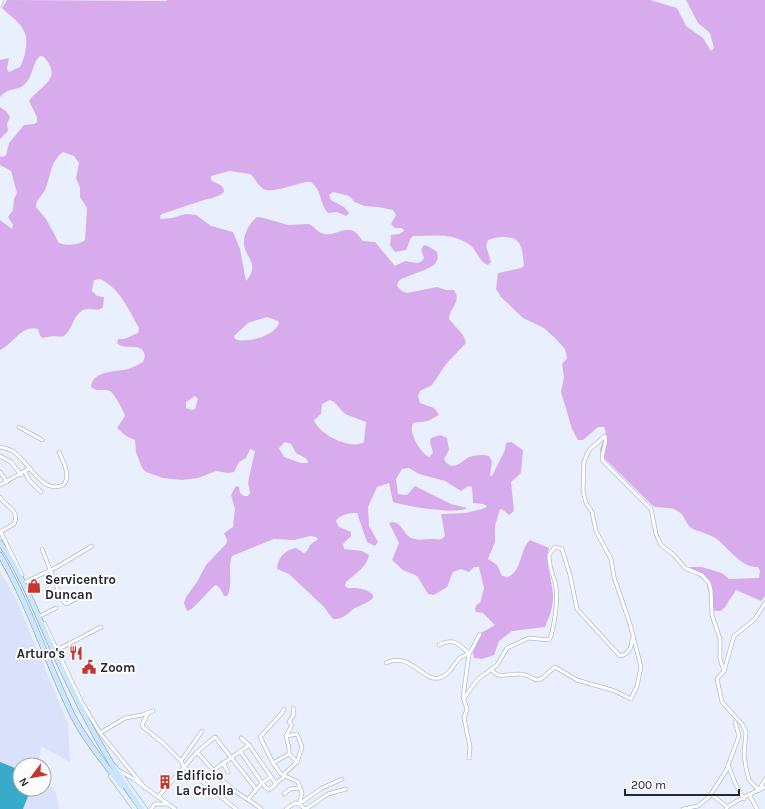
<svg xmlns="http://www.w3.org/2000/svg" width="765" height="809" viewBox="0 0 765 809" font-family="Karla,sans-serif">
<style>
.built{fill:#d9e2fa}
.green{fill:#d8abec;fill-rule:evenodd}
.water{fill:#38abca}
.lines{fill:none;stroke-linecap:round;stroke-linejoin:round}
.street-casing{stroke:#b2bbd0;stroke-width:4.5}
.secondary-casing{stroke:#b2bbd0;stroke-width:6}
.primary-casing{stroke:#7a97b1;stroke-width:6}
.street{stroke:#fff;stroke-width:3}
.secondary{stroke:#e5f2fd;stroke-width:4.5}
.primary{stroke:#cbe5fa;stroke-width:5}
.labels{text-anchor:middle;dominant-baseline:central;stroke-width:4;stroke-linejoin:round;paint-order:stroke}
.poi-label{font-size:13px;font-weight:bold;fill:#252830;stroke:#fcfcfc;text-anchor:start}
</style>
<rect width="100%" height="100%" fill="#e9effc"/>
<g class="built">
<path d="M0 571 16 599 68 724 70 762 41 746 38 765H20V770L0 762Z"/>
<path d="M44 779 55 791 58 800 59 809H23L31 789H44Z"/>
</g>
<g class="green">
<path d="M7 0 166 1 167 0H650L677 8 686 26 703 38 711 51 714 48 710 33 698 23 686 0H765V596L761 601 736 590 725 607 721 611H715L712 606 706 581 691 571 689 567H702L722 573 729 579 759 578 760 571 758 567C740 568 729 547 715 538 708 533 697 532 690 527 685 522 684 515 679 512 670 505 662 510 653 506L601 455 600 450 606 432 604 427H598L583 440H578L572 429 561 392 564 377 562 364 567 358 565 349 556 339 544 328 523 318 501 297 496 289 498 273 521 268 524 266C522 249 523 237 503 237 498 237 493 238 488 240L486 246 491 262 488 265C479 262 477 250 470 245 452 232 433 236 413 236L411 238 406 250 395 252 390 245 391 235 399 234 404 231 402 228H395L391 224 396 215 393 210 378 207 364 206 355 202 349 196 333 192 329 195 331 200 344 207 349 213 346 216 337 212 328 213C319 203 323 192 311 182 298 181 271 196 262 188 257 184 255 178 250 174L230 171 211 176V180C216 184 224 184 224 192 216 199 207 198 198 202 186 206 174 210 162 214L160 216 161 219 172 218 186 214 196 215 211 226 233 232 240 249 246 281C261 264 245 258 244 244 243 235 250 222 257 217L264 218 288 225 309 224C315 227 317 232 324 234 335 236 346 225 355 232 358 234 360 238 363 241L375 242 395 266 405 261 417 263 422 261 424 258 421 249 424 245 428 246 437 252 438 258 435 264 427 269 401 279 398 282 397 286 402 291 407 293 437 287 446 290H454C462 302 450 307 449 319L463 335 466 343 446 364 432 385 420 391 418 396 420 403 434 408 439 415 428 421 413 423C408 432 420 452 429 457L433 453 430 442 431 438 440 435 447 438 449 450 444 459C453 474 462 460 469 457 475 455 483 454 489 456L492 462 490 475 492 476 505 450 506 443 511 442 523 450 521 473 511 482 514 511 509 515 502 509H500L495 526V542L488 559 497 565 502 576 508 577C523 570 519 550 530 540L549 548C544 565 553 580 553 597 553 609 549 617 545 627L512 631 499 641 494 655 482 659 474 658 472 649 481 633 495 625 483 613 476 612 475 609 477 604 480 603 484 588 479 567H474L469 572 461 569 453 572 447 587 434 595 428 594 417 576 403 570 392 560 399 543 389 523C401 519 402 533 411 538 418 541 426 539 433 539 439 539 440 541 445 536L441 514 466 513 485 508 487 506 483 504 473 503 472 487 468 486 461 491 445 481 419 474 409 468 402 469 396 479 398 494 407 495 415 486 451 504 467 508C457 515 405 506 393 502L389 483 377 487 368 507 369 526 378 542 375 546 367 542 357 513C350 513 340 514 336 521L339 527 351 532V536L343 544 344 549 362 551 369 555C367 567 355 574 346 582L345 586 348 588C356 588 367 588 373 595V598C368 603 361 605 355 608 348 613 343 620 333 619L324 607 289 574 277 569C277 558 286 549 296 548L304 553 307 551 310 545 318 539 316 537 310 536 294 540 274 539 232 556C227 569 234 584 227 596H224L220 588 216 585C208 590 193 611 187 611L184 603 186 597 197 582 206 565 226 544 227 540 224 533 233 527 235 509 231 495 236 486 239 487 240 493 244 496H248L250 493 248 482 255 451 250 449 246 458 239 462 234 472 228 473 216 471 198 478 182 480 163 478 146 472 142 468 136 452 135 440 126 436 117 428 125 416C124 411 113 392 110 391 102 388 98 393 91 387 92 370 117 372 128 369 132 368 139 364 143 362L145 356C142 340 125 352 117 343L118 339H124L138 333 139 328C129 311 121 289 100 279L94 280 92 291 97 296 104 297 103 307C98 313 90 307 83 310 73 315 73 329 64 336 61 338 53 334 43 338L40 336 38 329C22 324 12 345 0 350V220L12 229 13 225 8 217 13 210 14 199 17 193 11 171 0 165V156L3 157 6 155 9 143 24 125 34 124 37 122V117L29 101C37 89 59 81 49 64 46 59 45 56 40 56 32 63 33 77 25 84 17 92 10 86 0 97V60L9 58 7 69 9 72 20 67C25 59 29 39 24 31 20 22 9 15 2 8ZM63 152 74 156 79 163 76 178 80 188V197L87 208 85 240C80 245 66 246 59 243L46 219 36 207C36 199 42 196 45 190 51 177 50 161 63 152ZM267 317 278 321 279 324C273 336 247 344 235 339L234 336 248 323ZM195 396 198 399 195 409 192 410 186 408V402ZM330 400 334 402 345 414 366 422 364 442C351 451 317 433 314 420L321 414 322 404ZM285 442 291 444 296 453 307 459 308 463H301L284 457 279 448Z"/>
<path d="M0 107 7 112 10 117 7 124 8 131 0 139Z"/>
</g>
<path class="water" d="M0 762 20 770V789H31L23 809H0Z"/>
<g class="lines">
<defs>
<g id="street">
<path d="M0 5 2 0"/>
<path d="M19 427 42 440"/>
<path d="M0 447C5 448 11 450 14 452 28 462 43 495 63 485 72 477 63 461 59 452"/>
<path d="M0 456 11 462 21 475"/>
<path d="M0 472 7 482"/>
<path d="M25 472 29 480 41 492"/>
<path d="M0 485 30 468"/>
<path d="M0 497C5 507 21 510 14 524L0 532"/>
<path d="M0 531 22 575"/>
<path d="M42 549 62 600 66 604 78 598"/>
<path d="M25 582 57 567 92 546"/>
<path d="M40 616 56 608"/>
<path d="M44 623 81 701 100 733 145 788"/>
<path d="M439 645C453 638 459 643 469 654L463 697 467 709 464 718 470 747 469 758"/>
<path d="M57 650 101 627"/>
<path d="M386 663C410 651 423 682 439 678 451 675 453 663 461 657 464 656 467 655 469 653 474 648 476 640 480 634"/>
<path d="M492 670 497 675C515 677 517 669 536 680L541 679 555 667 577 680 615 691 631 699 637 686 641 667 630 624 614 577 611 559 596 531 592 512 586 503 583 491 584 462 587 454 590 449 605 436C608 444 600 452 603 461L651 509 656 534 661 545 674 555 685 568 702 575 709 583 711 590 712 615 720 639V659L724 671 717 679 722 702 742 724 746 732 744 754 746 768 749 780 759 790 765 779"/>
<path d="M724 671 734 636 755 619 765 603"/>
<path d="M464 698 478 679 497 665 507 648 529 638 549 640 551 636C555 620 559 599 555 582 552 572 549 567 549 555L555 547 562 549 570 575 577 609 620 656C629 654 632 647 632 639"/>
<path d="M293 708 294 714 289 722 292 725 286 736 289 748V754L297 762"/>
<path d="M284 709 282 713 260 737 273 763 281 774 298 782 302 793 299 804 305 809"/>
<path d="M148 713 142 725 143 727 163 743 181 761 184 767 236 809"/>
<path d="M100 733 125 718 142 715 153 711"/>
<path d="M240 751 265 787 269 790 276 784 249 745 241 738"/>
<path d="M197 752C208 764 218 777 230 787 240 796 251 800 261 809"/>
<path d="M181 761 202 731"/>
<path d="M223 763 228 772"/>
<path d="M273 763 289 754"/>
<path d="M728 765 736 785 744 799"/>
<path d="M118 770 132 778 175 809"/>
<path d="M214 770 249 745"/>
<path d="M275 783 283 778 284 774 297 762 302 747 297 734 286 736"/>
<path d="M284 794 290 789 300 788"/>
<path d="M711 794 727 807"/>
<path d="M750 796 757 809"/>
<path d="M158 797 197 752 215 737 256 789"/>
<path d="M249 798 262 783 271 777"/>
<path d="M151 809 155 804H167"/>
<path d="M286 809 295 803 299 804 322 788 342 779"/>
<path d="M306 809 328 794 346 789"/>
<path d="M683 809 698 806 709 797 726 771 739 736 735 722"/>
<path d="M726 809C729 803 757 791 765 787"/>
</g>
<g id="secondary">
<path d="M115 767 145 809"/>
<path d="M111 776 135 809"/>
</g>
<g id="primary">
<path d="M0 543C21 571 39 619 54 652 79 707 106 760 141 809"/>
<path d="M0 555C30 606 47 663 73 716 86 741 105 764 122 786"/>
</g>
</defs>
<use href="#street" class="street-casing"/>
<use href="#secondary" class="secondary-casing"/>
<use href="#primary" class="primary-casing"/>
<use href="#street" class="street"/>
<use href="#secondary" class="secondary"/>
<use href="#primary" class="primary"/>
</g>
<defs>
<symbol id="shop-bare" viewBox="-9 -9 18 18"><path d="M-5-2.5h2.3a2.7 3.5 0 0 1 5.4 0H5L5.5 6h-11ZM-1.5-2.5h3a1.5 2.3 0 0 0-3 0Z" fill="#c4362f" stroke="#fcfcfc" stroke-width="2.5" paint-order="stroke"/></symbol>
<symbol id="restaurant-bare" viewBox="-9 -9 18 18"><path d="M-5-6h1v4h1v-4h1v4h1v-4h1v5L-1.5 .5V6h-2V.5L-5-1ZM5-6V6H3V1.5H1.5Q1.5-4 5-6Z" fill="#c4362f" stroke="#fcfcfc" stroke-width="2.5" paint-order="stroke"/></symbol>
<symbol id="civic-bare" viewBox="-9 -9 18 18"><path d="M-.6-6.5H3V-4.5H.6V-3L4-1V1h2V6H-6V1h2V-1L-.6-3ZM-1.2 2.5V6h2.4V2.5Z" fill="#c4362f" stroke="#fcfcfc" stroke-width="2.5" paint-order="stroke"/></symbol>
<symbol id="building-bare" viewBox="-9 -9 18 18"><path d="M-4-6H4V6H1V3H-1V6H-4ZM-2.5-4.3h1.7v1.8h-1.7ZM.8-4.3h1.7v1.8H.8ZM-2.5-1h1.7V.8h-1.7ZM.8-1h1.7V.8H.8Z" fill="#c4362f" stroke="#fcfcfc" stroke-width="2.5" paint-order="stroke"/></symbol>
</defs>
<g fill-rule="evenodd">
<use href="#shop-bare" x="24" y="576" width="20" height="20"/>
<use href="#restaurant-bare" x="66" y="643" width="20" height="20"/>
<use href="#civic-bare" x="79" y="657" width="20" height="20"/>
<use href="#building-bare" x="155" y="772" width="20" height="20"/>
</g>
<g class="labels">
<g class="poi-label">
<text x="45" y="579">Servicentro<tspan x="45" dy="15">Duncan</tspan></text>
<text x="65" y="653" text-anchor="end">Arturo's</text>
<text x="100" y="667">Zoom</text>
<text x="176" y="775">Edificio<tspan x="176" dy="15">La Criolla</tspan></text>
</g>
</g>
<g transform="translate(32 777) rotate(238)"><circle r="19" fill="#fcfcfc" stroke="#a6a7aa"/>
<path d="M0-3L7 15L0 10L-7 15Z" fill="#c4362f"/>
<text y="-6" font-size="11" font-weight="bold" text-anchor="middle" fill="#252830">N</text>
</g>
<path d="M625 789v6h114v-6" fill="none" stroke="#252830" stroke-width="2"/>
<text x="631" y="789" font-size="12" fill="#252830" stroke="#fcfcfc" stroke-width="3" paint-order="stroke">200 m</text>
</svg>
